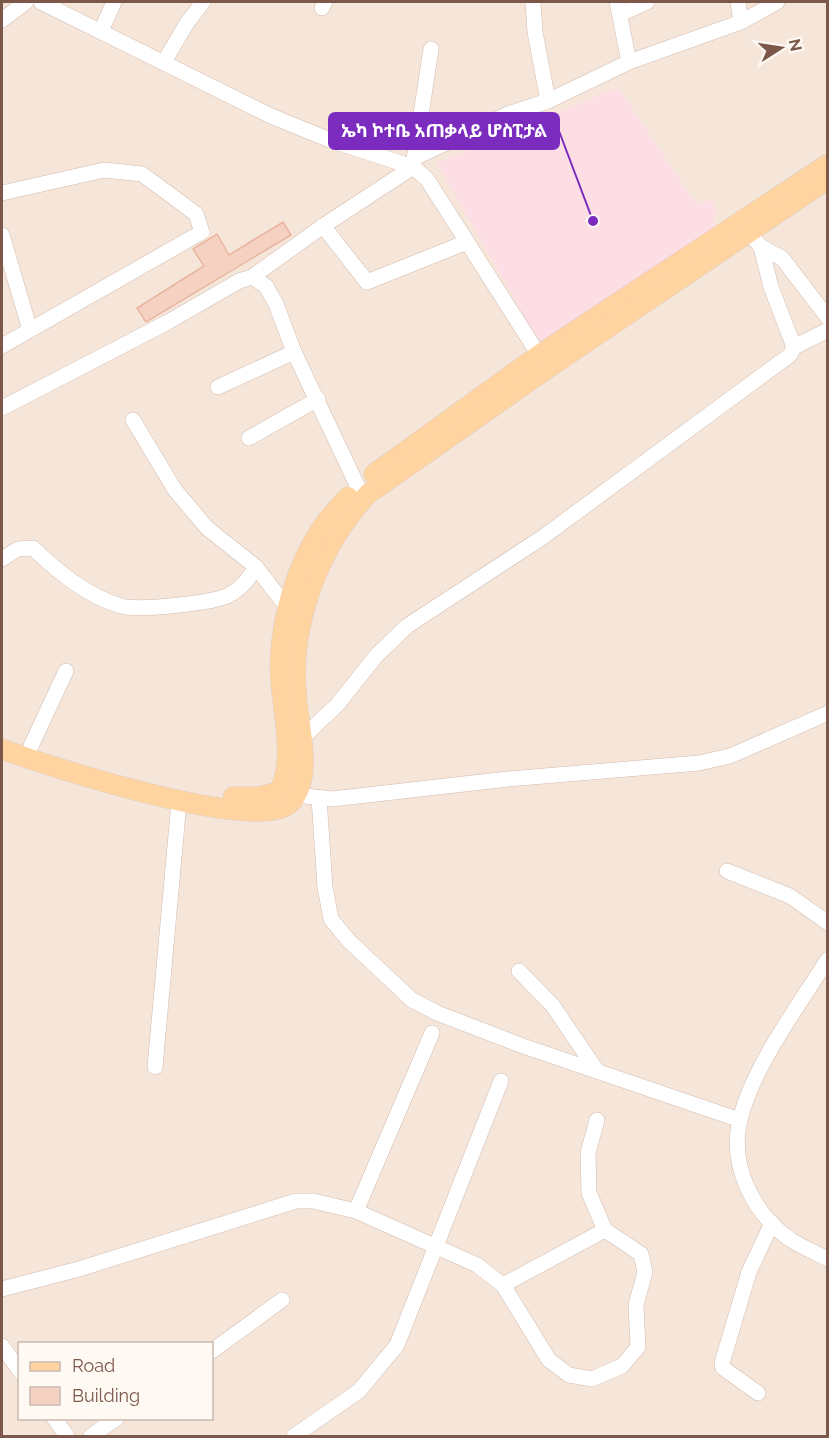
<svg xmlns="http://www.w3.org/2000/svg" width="829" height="1438" viewBox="0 0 829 1438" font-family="Raleway,'Noto Sans Ethiopic',sans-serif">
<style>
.residential{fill:#f6e6d9;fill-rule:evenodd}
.medical{fill:#fcdee4}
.building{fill:#f5d1c1;stroke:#e9b5a0;stroke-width:1.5}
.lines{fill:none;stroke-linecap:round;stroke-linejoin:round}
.minor-casing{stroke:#d2bbaf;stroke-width:16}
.major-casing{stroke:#dad0cd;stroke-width:21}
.minor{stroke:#fff;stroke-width:15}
.major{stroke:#ffd4a1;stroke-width:20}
.leader{fill:none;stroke:#7b2cbf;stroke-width:2}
.callout-dot{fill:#7b2cbf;stroke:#fff9f3;stroke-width:2}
.callout{fill:#7b2cbf;stroke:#7b2cbf;stroke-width:2}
.callout-label{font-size:18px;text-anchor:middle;font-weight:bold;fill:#fff}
</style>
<rect width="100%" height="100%" fill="#fef5eb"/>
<path class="residential" d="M2 2H827V1436H2ZM20 1344H212V1418H20Z"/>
<path class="medical" d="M618 87 696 204 712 200 717 211 713 216 716 226 544 345 533 332 437 163Z"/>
<path class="building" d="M283 222 291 235 146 322 137 308 204 266 193 249 217 234 229 255Z"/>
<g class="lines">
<defs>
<g id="minor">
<path d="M41 2 271 116 330 140 413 167 427 179 544 363"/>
<path d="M533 2 535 32 548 101"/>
<path d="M617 2 629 62 741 22 777 2"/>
<path d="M738 2 741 22"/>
<path d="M322 8 325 2"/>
<path d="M621 14 647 2"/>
<path d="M2 20 26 2"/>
<path d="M101 31 114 2"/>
<path d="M164 62 187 23 203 2"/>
<path d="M414 158 508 114 548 101 629 62"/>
<path d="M2 193 104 170 142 174 196 214 202 232 2 346"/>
<path d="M323 226 367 282 467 242"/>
<path d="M2 235 30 330"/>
<path d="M761 247 782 258 828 318"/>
<path d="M252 277 323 226 413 167 431 49"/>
<path d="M794 347 828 330"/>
<path d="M218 387 294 352"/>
<path d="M2 408 168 322 239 281 252 277 266 286 276 304 294 352 357 485"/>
<path d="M133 420 175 490 207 528 256 567 289 610"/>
<path d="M249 438 318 399"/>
<path d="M2 559 18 549 33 548C58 572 87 596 121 606 140 611 210 603 227 596 240 590 249 579 256 567"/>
<path d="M302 738 337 705 376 656 407 626 543 537 790 355 794 347 771 287 761 247 744 226"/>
<path d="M31 746 66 671"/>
<path d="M287 794 332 799 508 779 699 763 730 756 828 713"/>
<path d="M319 798 325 887 331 919 349 941 412 1000 437 1013 523 1046 740 1120"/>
<path d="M727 871 790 896 828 923"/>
<path d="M828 959C799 1005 752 1068 740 1120 729 1165 753 1214 791 1240 802 1247 816 1253 828 1259"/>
<path d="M519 971 553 1006 597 1071"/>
<path d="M155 1067 179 802"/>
<path d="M356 1211 477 1265 503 1285 549 1360 569 1375 592 1379 622 1366 638 1347 636 1305 645 1272 641 1254 605 1230 589 1193 588 1153 597 1120"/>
<path d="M503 1285 605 1230"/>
<path d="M2 1289 79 1269 296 1201H313L356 1211 432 1033"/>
<path d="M2 1346 20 1371"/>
<path d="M212 1351 282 1300"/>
<path d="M758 1393 723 1368 722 1363 749 1272 772 1223"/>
<path d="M54 1418 67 1436"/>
<path d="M91 1436 117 1418"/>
<path d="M294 1436 359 1391 397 1345 501 1081"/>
</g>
<g id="major">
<path d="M374 474 539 355 828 164"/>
<path d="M2 749C44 765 260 835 290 803 313 779 300 732 297 702 295 682 295 659 298 639 307 584 330 535 368 494L548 368 828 179"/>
<path d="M233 797H258L279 792C297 758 280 703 280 665 281 619 296 567 321 529 329 517 339 507 348 497"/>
</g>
</defs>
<use href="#minor" class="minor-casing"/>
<use href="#major" class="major-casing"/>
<use href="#minor" class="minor"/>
<use href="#major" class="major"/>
</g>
<path class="leader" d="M593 221L559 131"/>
<circle class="callout-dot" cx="593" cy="221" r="6"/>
<rect class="callout" x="329" y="113" width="230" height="36" rx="6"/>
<g class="callout-label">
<text x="444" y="137">ኤካ ኮተቤ አጠቃላይ ሆስፒታል</text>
</g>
<rect width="829" height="1438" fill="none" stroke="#7c584b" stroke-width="6"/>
<rect x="18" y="1342" width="195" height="78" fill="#fff9f3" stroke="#cbb9b0" stroke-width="1.5"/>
<rect x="30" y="1362" width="30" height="9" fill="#ffd4a1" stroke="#cbb9b0" stroke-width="1.5"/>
<text x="72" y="1372" font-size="18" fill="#7c584b">Road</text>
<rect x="30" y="1387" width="30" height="18" fill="#f5d1c1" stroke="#cbb9b0" stroke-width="1.5"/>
<text x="72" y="1402" font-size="18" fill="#7c584b">Building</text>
<g transform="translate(781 48) rotate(78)" stroke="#fff9f3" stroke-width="4.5" paint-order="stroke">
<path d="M0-4.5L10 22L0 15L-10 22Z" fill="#7c584b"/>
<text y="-9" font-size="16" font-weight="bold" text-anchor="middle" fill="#7c584b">N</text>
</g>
</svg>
